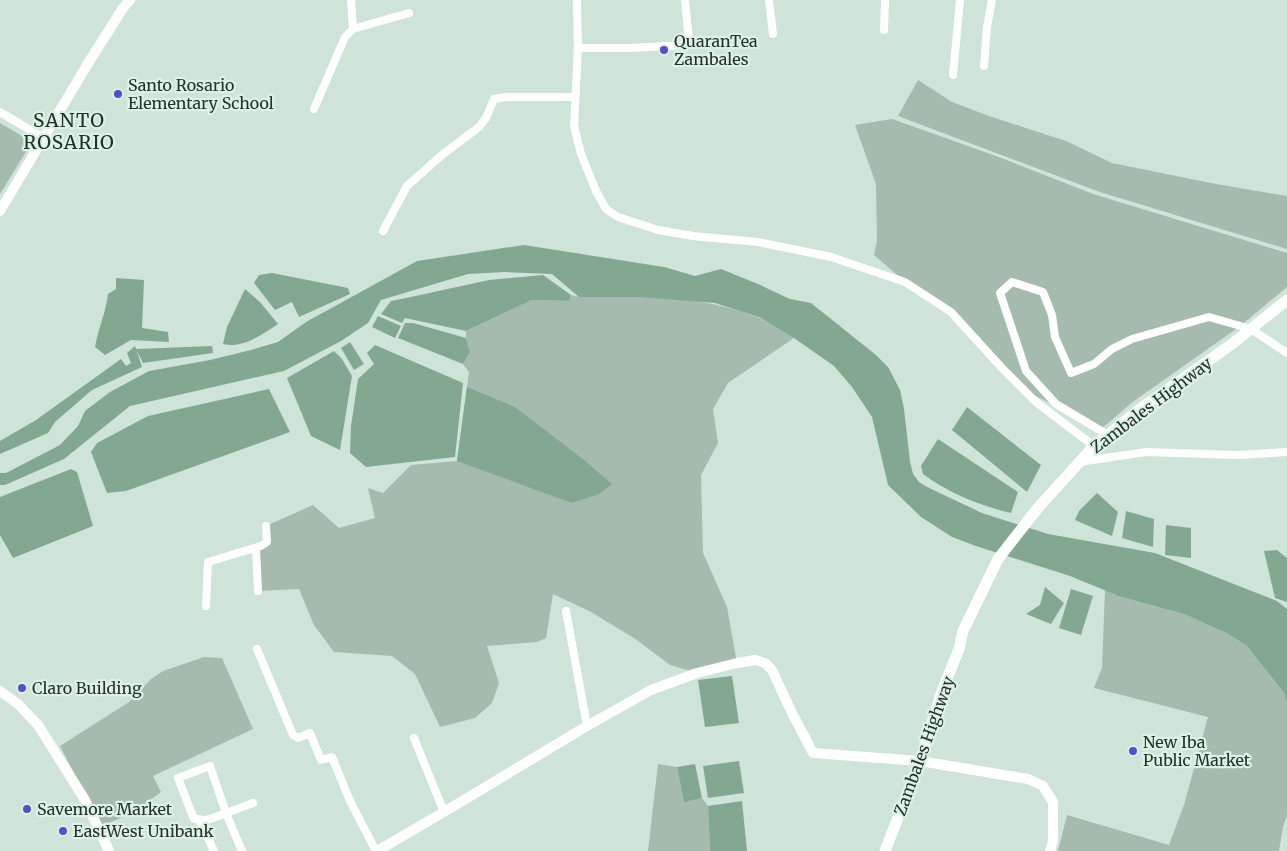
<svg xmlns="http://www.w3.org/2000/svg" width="1287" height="851" viewBox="0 0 1287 851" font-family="Merriweather,serif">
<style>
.green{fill:#a4bbae}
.water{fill:#82a892}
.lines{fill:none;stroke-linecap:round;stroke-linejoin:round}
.street{stroke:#fff;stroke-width:8}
.secondary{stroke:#fff;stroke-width:10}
.primary{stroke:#fff;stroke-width:11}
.poi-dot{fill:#564fc7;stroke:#dcf2e5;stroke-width:2}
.labels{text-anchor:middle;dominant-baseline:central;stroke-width:4.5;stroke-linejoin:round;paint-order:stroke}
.poi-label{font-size:16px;fill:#272f2b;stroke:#dcf2e5;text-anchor:start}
.street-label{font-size:16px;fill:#272f2b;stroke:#dcf2e5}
.quarter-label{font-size:19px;letter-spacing:1px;fill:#203127;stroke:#dcf2e5}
</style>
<rect width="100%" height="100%" fill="#cfe4d8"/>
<g class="green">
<path d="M918 80 952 102 989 116 1066 141 1112 163 1216 184 1287 196V249L1100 192 898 116Z"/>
<path d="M892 119 996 156 1093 194 1287 253V287L1239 327 1134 401 1101 429 1032 394 970 331 904 281 874 255 877 241 876 184 855 125Z"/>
<path d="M0 123 32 142 0 194Z"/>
<path d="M571 295 579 297C634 294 706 296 757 317 770 322 782 331 794 338L728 383 713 409 718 443 701 475 703 553 727 607 737 663 697 673 670 665 637 640 591 612 553 594 546 638 537 642 487 646 499 683 492 703 475 718 440 727 415 674 392 656 334 652 314 625 299 589 258 591 256 548 267 542 266 526 313 505 339 528 375 518 368 488 383 493 411 465 457 461 469 372 463 364 470 352 466 338V331L532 300 569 301Z"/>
<path d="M1105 590 1121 597 1184 614 1226 633 1246 645 1284 693 1287 703V815L1283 827 1279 851H1058L1067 815 1169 845 1184 805 1208 717 1094 688 1102 668Z"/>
<path d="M204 657 222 658 253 729 153 776 161 792 132 813 102 826 60 746 129 702 151 679 163 671Z"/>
<path d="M658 764 677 767 684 801 702 798 708 806 710 851H648Z"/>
</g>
<g class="water">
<path d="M524 245 664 267 695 276 721 269 758 284 790 299 811 303 876 355 888 367 900 390 904 409 910 461 913 474 919 482 927 487 982 513 1048 534 1155 553 1277 601 1287 609V703L1284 693 1246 645 1226 633 1184 614 1121 597 1070 576 976 546 952 537 921 517 888 485 872 417 852 387 834 366 794 338 759 317 715 303 640 297H579L552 274 504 272 468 274 381 300 368 323 341 341 284 371 130 406 64 459 5 485H0V473H6L60 445 78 426 85 411 110 392 149 371 210 360 251 350 278 342 306 322 417 261Z"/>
<path d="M272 273 348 288 350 294 299 317 292 302 275 310 254 283 259 275Z"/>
<path d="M543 275 571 295 569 301 532 300 466 331 405 318 402 323 381 314 391 301 406 298 489 280Z"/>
<path d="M116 278 144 280 142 328 168 332 169 342 131 340 105 355 95 347C98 329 106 312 108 294L116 289Z"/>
<path d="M245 289 260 302 278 324C263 334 242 349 223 344L227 327Z"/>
<path d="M378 316 401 326 395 338 372 327Z"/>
<path d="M405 323H413L466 338 470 352 463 364 398 338Z"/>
<path d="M350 342 364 364 354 370 341 348Z"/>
<path d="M375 345 463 383 455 457 366 467 350 453 351 426 358 379 374 364 367 353Z"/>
<path d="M135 346 136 349 212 346 213 353 143 363 137 351 142 367 92 390 55 422 48 433 0 454V441L36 420 121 359 126 366 131 363 127 353Z"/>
<path d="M334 351 342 359 352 376 340 450 311 436 287 378Z"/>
<path d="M467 387 515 407 584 460 612 484 599 494 572 503 457 461Z"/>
<path d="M269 389 290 432 126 491 107 493 91 452 97 443 148 416Z"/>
<path d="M967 407 1041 465 1027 492 952 430Z"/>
<path d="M938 439 1018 492 1011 513C981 506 948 493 923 474L921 466Z"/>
<path d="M71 469 77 472 93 526 13 558 0 535V497Z"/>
<path d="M1097 493 1118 512 1112 536 1075 520 1079 511Z"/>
<path d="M1126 511 1154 519 1153 547 1122 538Z"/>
<path d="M1166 525 1191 528V558L1165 555Z"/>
<path d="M1277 550 1287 558V602L1275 598 1264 551Z"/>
<path d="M1045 587 1064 603 1051 624 1026 614 1040 605Z"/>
<path d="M1071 589 1093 596 1081 635 1059 628Z"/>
<path d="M732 676 739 723 705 727 698 680Z"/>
<path d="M739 761 744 793 708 798 703 766Z"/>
<path d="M695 764 702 798 684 802 677 767Z"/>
<path d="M742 801 747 851H710L708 806Z"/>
</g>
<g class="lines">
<g class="street">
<path d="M577 0 578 48 574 126 581 154 596 191 606 209 618 217 658 230 693 236 758 242 831 257 905 282 951 312 1002 368 1036 402 1094 446"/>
<path d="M769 0 773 34"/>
<path d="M353 29 409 13"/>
<path d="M884 30 885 0"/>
<path d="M578 48H629L687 45 689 41 685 0"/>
<path d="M984 66 987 27 992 0"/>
<path d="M953 75 960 0"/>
<path d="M314 109 345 37 353 29 351 0"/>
<path d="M0 112 44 138"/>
<path d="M383 231 407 186 442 155 479 127 486 118 494 99 506 97H575"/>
<path d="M1108 435 1056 404 1026 371 1000 293 1012 282 1043 292 1052 315 1055 337 1071 373 1094 364 1112 349 1132 339 1209 317 1251 329 1287 353"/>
<path d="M1079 462 1146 452 1238 455 1287 452"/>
<path d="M256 548 258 591"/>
<path d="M206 606 208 562 261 546 267 542 266 526"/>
<path d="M566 611 587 726"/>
<path d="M257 649 293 735 298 738 310 733 321 760 332 757 350 801 376 851"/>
<path d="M414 738 444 812"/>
<path d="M199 821 210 819 253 803"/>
<path d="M214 851 199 819H194L178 778 210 766 226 813 242 851"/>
</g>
<g class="secondary">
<path d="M0 211 87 65 123 8 130 0"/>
<path d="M0 691 18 704 38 725 85 800 109 851"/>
<path d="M377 851 444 812 587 726 651 690 697 673 737 663 755 660 765 663 772 670 792 713 813 753 920 761 1028 779 1043 786 1053 802V841L1050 851"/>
</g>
<path class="primary" d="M885 851 920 761 942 691 959 649 963 631 998 559 1037 509 1094 446 1140 409 1232 344 1287 300"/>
</g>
<g class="poi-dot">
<circle cx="664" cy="50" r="5"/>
<circle cx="118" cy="94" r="5"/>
<circle cx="22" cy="688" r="5"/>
<circle cx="1133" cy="751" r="5"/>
<circle cx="27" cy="809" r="5"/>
<circle cx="63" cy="831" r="5"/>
</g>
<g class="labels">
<g class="poi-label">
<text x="674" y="41">QuaranTea<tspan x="674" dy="18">Zambales</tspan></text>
<text x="128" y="85">Santo Rosario<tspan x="128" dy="18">Elementary School</tspan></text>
<text x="32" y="688">Claro Building</text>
<text x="1143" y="742">New Iba<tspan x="1143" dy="18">Public Market</tspan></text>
<text x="37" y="809">Savemore Market</text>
<text x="73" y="831">EastWest Unibank</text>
</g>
<g class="street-label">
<text transform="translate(1151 405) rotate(-37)">Zambales Highway</text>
<text transform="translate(924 746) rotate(-70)">Zambales Highway</text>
</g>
<g class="quarter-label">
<text x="69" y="120">SANTO<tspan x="69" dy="22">ROSARIO</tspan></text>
</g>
</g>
</svg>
